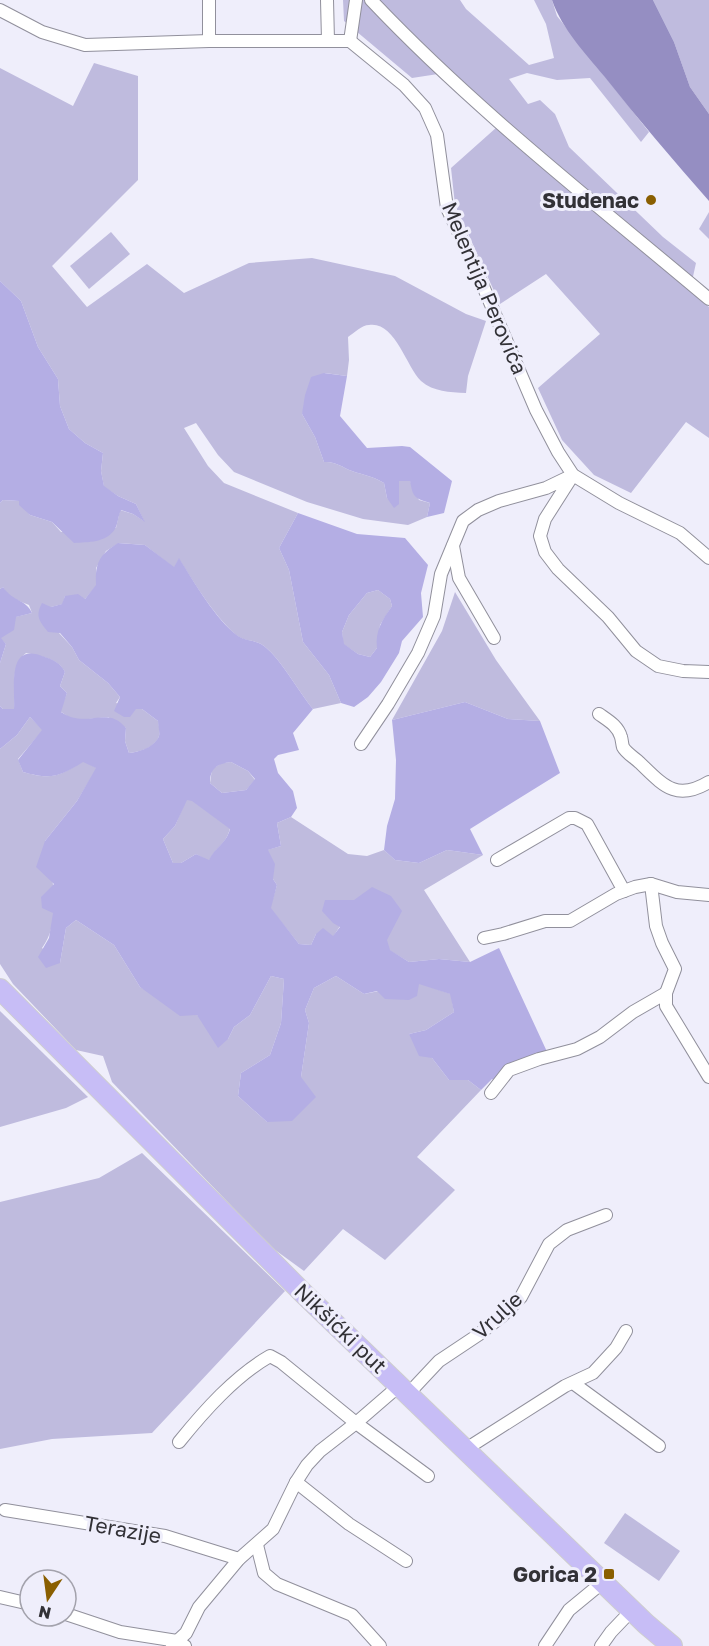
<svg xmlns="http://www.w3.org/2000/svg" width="709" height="1646" viewBox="0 0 709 1646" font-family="'Golos Text',sans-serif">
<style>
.green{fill:#bfbbde}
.forest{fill:#b4aee4;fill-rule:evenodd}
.water{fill:#958ec2}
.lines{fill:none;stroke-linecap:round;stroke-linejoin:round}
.street-casing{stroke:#91909c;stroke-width:14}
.primary-casing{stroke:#cececf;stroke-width:22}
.street{stroke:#fff;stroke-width:12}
.primary{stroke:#c7bdf6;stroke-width:20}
.poi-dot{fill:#8a5f01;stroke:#efeefb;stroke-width:2}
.labels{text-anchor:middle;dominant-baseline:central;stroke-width:6;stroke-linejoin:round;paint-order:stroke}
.poi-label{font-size:21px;font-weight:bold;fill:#323136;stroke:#efeefb;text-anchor:end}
.street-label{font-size:21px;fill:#323136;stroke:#efeefb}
</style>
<rect width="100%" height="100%" fill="#efeefb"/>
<g class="green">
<path d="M343 0H460L466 9 529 65 554 58 546 24 534 0H552L557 16 649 132 641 142 590 78 557 80 527 73 509 79 528 104 540 100 555 114 569 147 663 237 696 263 690 290 709 307V438L686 422 631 493 594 475 562 440 538 388 600 334 546 274 500 304 455 205 451 168 497 127 438 74 412 78 344 21Z"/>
<path d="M653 0H709V114L690 87 674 42Z"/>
<path d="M94 63 138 76V180L52 266 87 307 147 264 184 293 249 263 312 258 395 276 466 314 486 321 468 376 466 393C449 392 434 392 421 381 406 366 395 321 369 325 362 325 354 333 348 337L349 360 347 376 325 373 302 414 315 437 324 462C335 461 342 467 352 471 363 475 373 476 384 483L387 498 399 504V481H410L419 500 430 503 427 517 408 525 363 519 307 502 234 472 218 455 196 423 184 428 208 466 224 483 298 513 279 548 289 570 303 642 329 675 341 703 313 709C298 691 279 655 261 644 254 640 245 641 239 637 218 622 193 581 179 559L174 568 145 545 119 543 106 551 96 568 97 585 85 599 65 596 63 604 51 607 59 633 72 647 79 660 108 683 120 697 116 703 142 709 158 721C159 726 160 732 159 736 155 748 139 752 129 753L125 741 126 728 108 717 79 720 70 718 60 711 67 693 60 686 65 672C58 658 40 656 26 653 10 665 15 690 14 709H3L0 706V663L6 644 0 638 15 617 32 613 29 605 9 597 3 587 0 589V503L3 500 19 501 30 515 52 522 61 532 116 528 120 510 133 514 144 521 136 504 118 496 104 487 101 471 103 453 85 443 69 429 60 406 58 379 38 347 21 301 0 281V68L73 106Z"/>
<path d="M709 212V239L699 229Z"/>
<path d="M111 232 130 254 89 289 70 266Z"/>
<path d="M378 590 390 599 392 606 380 625 377 648 370 657 358 654 343 644 342 632 349 615 367 593Z"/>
<path d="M455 592 496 660 540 721 508 719 465 702 392 720 442 631Z"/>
<path d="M30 717 43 730 18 759 23 772C51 780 59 777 83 761L97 768 77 801 45 841C52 873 63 920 42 948L60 963 66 928 76 920 114 945 140 987 197 1015 228 1039 234 1027 250 1015 271 976 284 979 281 1023 270 1055 241 1073 238 1096 267 1122 301 1077 309 1023 305 1010 314 988 336 976 364 994 419 983 451 994 454 1012 426 1030 409 1034 432 1058 449 1080H468L481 1090 417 1157 455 1190 385 1260 343 1229 304 1271 271 1247 112 1082 103 1056 76 1050 13 984 0 964V749L17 735Z"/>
<path d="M231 762 248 771 255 780 246 790 222 793 210 783 212 769 222 763Z"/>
<path d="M186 800H192L230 828C226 845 217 845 209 861L196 854 181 863H173L163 839 175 826Z"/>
<path d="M291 817 348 854 367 856 384 850 395 860 419 863 447 850 483 855 424 890 470 962 439 959 409 962 389 950 386 940 340 926 333 937 316 934 311 945 299 944 270 908 277 885 273 879 267 850 281 846 277 823Z"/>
<path d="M0 1011 88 1097 66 1108 0 1127Z"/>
<path d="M142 1153 285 1291 152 1433 52 1439 0 1449V1202L99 1178Z"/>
<path d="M625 1513 680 1551 659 1581 604 1543Z"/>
</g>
<g class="forest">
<path d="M0 281 21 301 38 347 58 379 60 406 69 429 85 443 103 453 101 471 104 486 118 496 136 504 145 522 133 514 121 510C118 516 118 524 115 529 106 543 88 542 74 543L52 522 30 515 19 505V501L3 500 0 503Z"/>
<path d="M324 373 347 376 340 416 367 448 402 446 410 447 452 481 444 513 427 517 430 503C414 498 413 497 410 481H399V504L394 508 387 498 384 483C373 476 363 475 352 471 342 467 335 461 324 462L315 437 302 414 305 395 311 377Z"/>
<path d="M298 513 357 534 405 538 428 565 421 593 423 617 402 641 399 653 381 682 368 697 354 707 341 703 329 675 303 642 289 570 279 548ZM378 590 390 599 392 606C382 620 375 631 377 648L370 657 358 654 344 644 342 632 349 615 367 593Z"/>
<path d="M118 543 145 545 174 567 179 558C194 582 216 620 238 636 245 641 254 640 261 644 279 655 298 691 313 709L293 733 299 750 278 755 274 759 278 773 293 791 297 808 291 817 277 823 281 846 268 850 275 864 273 879 277 885 271 908 299 944 311 945 316 934 323 928 333 936 340 927 333 923 322 911 325 900H354L372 887 391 896 402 911 387 940 390 950 409 962 439 959 470 962 499 948 549 1056 509 1070 498 1084 492 1079 481 1090 468 1080H449L432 1058 419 1056 409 1034 426 1030 454 1012 450 994 419 984 417 996 409 1000 385 999 377 991 364 994 336 976 314 988 305 1010 309 1023 301 1077 316 1097 292 1121 267 1122 238 1096 241 1073 270 1055 281 1023 284 979 271 976 250 1015 234 1027 228 1039 218 1048 197 1015 180 1016 140 987 114 945 76 920 66 928 60 963 46 968 38 957 49 938 53 913 42 908 41 897 54 884 36 867 45 841 77 801 96 768 83 762C59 777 51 780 23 772L18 760 42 730 30 717 17 735 0 749V706L3 709H14C15 686 7 643 42 656 52 659 61 663 65 672L60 686 67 693 61 712C87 730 107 704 126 728L125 741 129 753C139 752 155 747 159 736 160 732 158 726 158 721L142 709H136L130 717H124L114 711 120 697 108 683 79 660 72 647 60 633 48 632C39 621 35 616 42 603L51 607 62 604 65 596 78 594 85 599 96 585C95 563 99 555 118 543ZM231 762 248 771 255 779 246 790 222 793 210 783C210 768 217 764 231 762ZM187 800 192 801 230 829C226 844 216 846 209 860L196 854 181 863H173L163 839 175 826Z"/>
<path d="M3 587C13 602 26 599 32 613L16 617 14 630 1 638 6 644 0 663V589Z"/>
<path d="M465 702 508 719 540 721 560 773 470 829 483 855 447 850 419 863 395 860 384 850 387 826 395 799 396 760 392 720Z"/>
</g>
<path class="water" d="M552 0H653L674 42 690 87 709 114V201C673 160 638 119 604 76 585 53 562 29 552 0Z"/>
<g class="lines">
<defs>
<g id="street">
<path d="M209 0V41"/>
<path d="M327 0 328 40"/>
<path d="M371 0C474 109 594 202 709 299"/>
<path d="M0 10 42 32 85 45 209 41H350L404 85 425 108 437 135 447 208 474 265 536 410 558 452 573 475 619 503 680 533 709 558"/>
<path d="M350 41 356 0"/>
<path d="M453 546 459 578 494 638"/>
<path d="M599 714C609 721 618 726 621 737 622 740 622 744 623 747 626 753 635 758 640 763 663 785 676 802 709 782"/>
<path d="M361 744 388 704 418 653 434 616 441 574 463 521 478 510 499 501 546 488 573 475 545 519 540 536 545 552 558 569 608 617 636 651 658 666 683 671 709 672"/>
<path d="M497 860 569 818H575L587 824 624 891"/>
<path d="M651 884 656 926 662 943 675 969 666 993V1006L709 1077"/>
<path d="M484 938 503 934 545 921H570L616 894 635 887 651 884 677 892 709 895"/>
<path d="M491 1093 509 1070 539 1059 577 1049 600 1037 633 1012 666 993"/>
<path d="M573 1383 659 1446"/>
<path d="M409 1393 439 1361 478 1335 502 1316 521 1297 549 1244 567 1230 606 1215"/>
<path d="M179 1442C204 1411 235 1376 270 1356L281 1362 356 1423 428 1476"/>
<path d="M466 1449 565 1386 593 1373 616 1348 626 1331"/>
<path d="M296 1482 349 1524 406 1561"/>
<path d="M5 1510 165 1536 239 1559"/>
<path d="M257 1545 264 1573 277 1584 352 1615 380 1646"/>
<path d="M0 1597 30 1604"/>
<path d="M66 1614 120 1632 177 1641 185 1646"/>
<path d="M172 1646 186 1633 199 1607 239 1559 273 1529 296 1482 307 1465 320 1451 356 1423 400 1385"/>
<path d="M545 1646 569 1610 603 1582"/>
<path d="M601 1646 611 1632 632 1610"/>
</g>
<path id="primary" d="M0 989 304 1294 646 1624 672 1646"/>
</defs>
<use href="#street" class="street-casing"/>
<use href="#primary" class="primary-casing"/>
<use href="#street" class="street"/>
<use href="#primary" class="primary"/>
</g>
<g class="poi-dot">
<circle cx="651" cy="200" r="6"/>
<rect x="603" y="1568" width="12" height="12" rx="3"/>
</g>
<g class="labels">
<g class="poi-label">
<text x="639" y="200">Studenac</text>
<text x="597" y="1574">Gorica 2</text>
</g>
<g class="street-label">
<text transform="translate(485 288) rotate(67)">Melentija Perovića</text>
<text transform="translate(497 1315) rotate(-43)">Vrulje</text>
<text transform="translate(341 1328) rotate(44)">Nikšićki put</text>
<text transform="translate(123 1529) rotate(10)">Terazije</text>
</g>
</g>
<g transform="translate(48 1598) rotate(193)"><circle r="28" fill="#efeefb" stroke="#a3a2ac" stroke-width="1.5"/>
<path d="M0-4.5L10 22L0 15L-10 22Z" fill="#8a5f01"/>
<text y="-9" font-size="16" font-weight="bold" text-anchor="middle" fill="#323136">N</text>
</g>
</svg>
